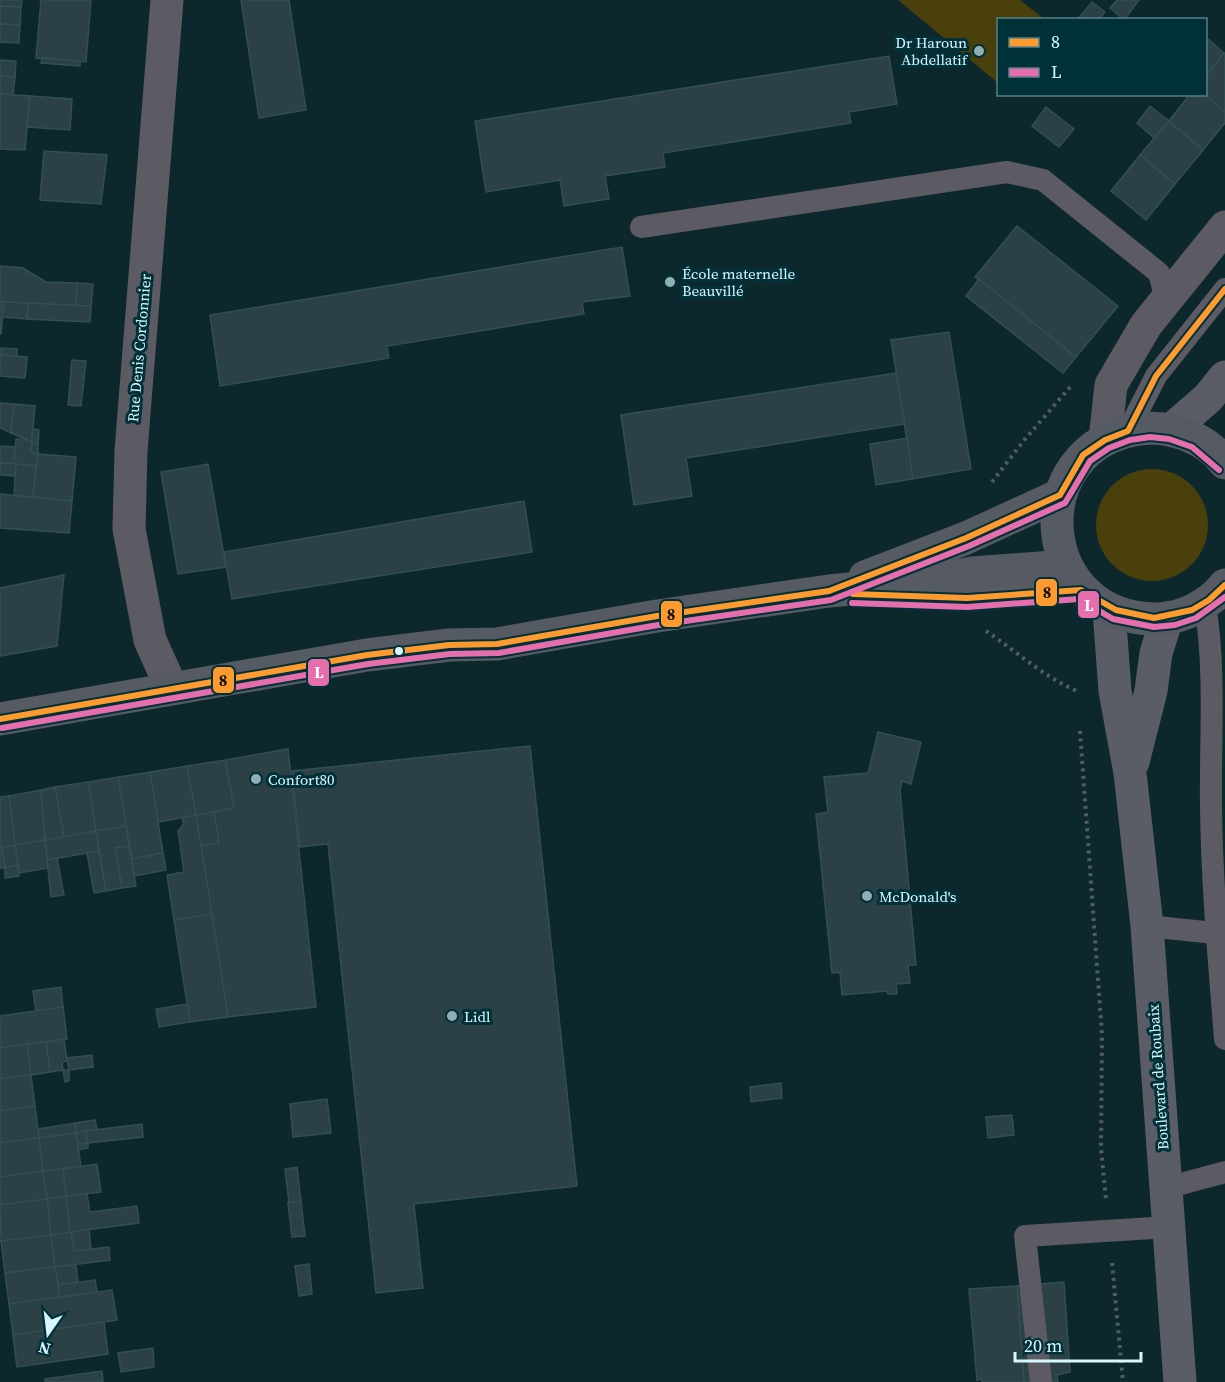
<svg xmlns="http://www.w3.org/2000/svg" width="1225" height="1382" viewBox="0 0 1225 1382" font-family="'Source Serif 4',serif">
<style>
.green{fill:#4a400b}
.building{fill:#2c4145;stroke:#314f54;stroke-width:1.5}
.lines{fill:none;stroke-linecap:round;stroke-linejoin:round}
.path{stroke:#535c62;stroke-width:4;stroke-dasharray:3 4.5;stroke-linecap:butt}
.lane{stroke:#5c5b63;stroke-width:22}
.street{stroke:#5c5b63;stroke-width:33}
.secondary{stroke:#5a5d65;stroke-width:33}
.primary{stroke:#565b63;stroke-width:33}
.bus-1-casing{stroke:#003139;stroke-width:10}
.bus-2-casing{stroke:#003139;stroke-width:10}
.bus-1{stroke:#fe9a2e;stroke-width:6}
.bus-2{stroke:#e76ead;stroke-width:6}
.poi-dot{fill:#90afb4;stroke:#003139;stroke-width:2}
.bus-dot{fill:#d7f7fe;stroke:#003139;stroke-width:2}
.labels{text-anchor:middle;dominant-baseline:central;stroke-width:6;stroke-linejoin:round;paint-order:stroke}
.poi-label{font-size:15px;fill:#d7f7fe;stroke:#003139;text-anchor:start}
.street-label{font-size:15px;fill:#d7f7fe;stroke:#003139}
.line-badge{stroke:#003139;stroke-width:2}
.badge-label{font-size:16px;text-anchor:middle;font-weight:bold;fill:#fff}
.pale-badge-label{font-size:16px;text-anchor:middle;font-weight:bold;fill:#111}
</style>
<rect width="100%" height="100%" fill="#0d282c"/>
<g class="green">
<path d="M898 0H1020L1044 19 998 20V83Z"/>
<circle cx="1152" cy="525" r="56"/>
</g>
<g class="building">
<path d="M0 0H22L21 7 0 6Z"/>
<path d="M41 0H91L86 62 36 58Z"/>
<path d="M241 0H289L306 110 259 118Z"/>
<path d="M1117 0H1139L1124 20 1110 8Z"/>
<path d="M1092 2 1105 12 1099 20H1077Z"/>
<path d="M0 6 21 7 20 25 0 24Z"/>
<path d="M0 24 20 25 19 43 0 42Z"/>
<path d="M1206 37 1224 53 1206 76Z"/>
<path d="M1224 53H1225V112L1204 94 1206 76Z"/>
<path d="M889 56 897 104 849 112 851 123 663 153 665 167 605 176 609 199 564 206 560 180 486 192 475 121Z"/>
<path d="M42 58 80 61V66L41 63Z"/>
<path d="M0 60 16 61 15 77 0 76Z"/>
<path d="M0 76 15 77 13 95 0 94Z"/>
<path d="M0 94 30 96 25 150 0 149Z"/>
<path d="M1190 94H1204L1225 112V123L1203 150 1169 121Z"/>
<path d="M30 96 72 99 70 130 27 127Z"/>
<path d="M1150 106 1169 121 1154 138 1137 123Z"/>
<path d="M1046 107 1074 129 1059 147 1032 126Z"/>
<path d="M1169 121 1203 150 1175 184 1140 155Z"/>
<path d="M44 151 107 155 101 204 40 200Z"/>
<path d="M1140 155 1175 184 1146 220 1111 191Z"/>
<path d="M1017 226 1118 306 1076 357 975 277Z"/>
<path d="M622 247 630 296 582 302 584 314 387 346 389 358 220 386 210 315Z"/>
<path d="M0 266 23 268 46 282 77 283 76 306 0 302Z"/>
<path d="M979 279 1076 357 1063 373 966 296Z"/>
<path d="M77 283 93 284 91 306H76Z"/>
<path d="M0 302H4L1 334H0Z"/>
<path d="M4 302 28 303 27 319 2 317Z"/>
<path d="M28 303 91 306 90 322 27 319Z"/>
<path d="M949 332 971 469 913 479 891 340Z"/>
<path d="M1 348 17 349V357L0 355Z"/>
<path d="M0 355 27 357 25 378 0 376Z"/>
<path d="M72 360 86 361 81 406 68 405Z"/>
<path d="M896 373 905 424 686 458 692 496 634 505 621 415Z"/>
<path d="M0 403 14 404 11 433 0 428Z"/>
<path d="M14 404 35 406 32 442 11 433Z"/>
<path d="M32 429 39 430 38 444 32 443Z"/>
<path d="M21 437 32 442 31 452 38 454 36 466 14 464 16 439 21 440Z"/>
<path d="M907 438 913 479 876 485 870 444Z"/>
<path d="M32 443 38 444V454L31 452Z"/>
<path d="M0 446 15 447 14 464 0 463Z"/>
<path d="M38 454 76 457 72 501 33 497Z"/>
<path d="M0 463 16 464 15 476 0 475Z"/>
<path d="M16 464 36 466 33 497 14 496Z"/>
<path d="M208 464 226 567 178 574 161 472Z"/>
<path d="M0 494 72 501 69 533 0 528Z"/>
<path d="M524 501 532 552 232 599 224 552Z"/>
<path d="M64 575 57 646 0 656V588Z"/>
<path d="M878 732 921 742 911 784 902 781 900 790 916 965H908L910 983 896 984 897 994H888L887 991 842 995 840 972 832 973 816 814 828 812 824 777 868 773Z"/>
<path d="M530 746 577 1186 414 1204 423 1288 376 1293 328 844 300 847 292 771Z"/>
<path d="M288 749 316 1007 228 1017 201 846 219 843 214 812 234 808 225 760Z"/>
<path d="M225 760 234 808 196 815 187 766Z"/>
<path d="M187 766 196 815 158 822 150 772Z"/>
<path d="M150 772 163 853 132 859 118 777Z"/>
<path d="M118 777 126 826 96 831 88 782Z"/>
<path d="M88 782 96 831 64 837 55 787Z"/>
<path d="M55 787 64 837 45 840 41 790Z"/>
<path d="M41 790 45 840 15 845 9 796Z"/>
<path d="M9 796 15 845 0 848V797Z"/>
<path d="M214 812 219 843 201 846 196 815Z"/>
<path d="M196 815 212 914 174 920 167 875 184 872 178 831 184 824 182 818Z"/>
<path d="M126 826 129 846 115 848 122 888 106 891 96 831Z"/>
<path d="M96 831 99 851 47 860 45 840Z"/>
<path d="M45 840 48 868 19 873 15 845Z"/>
<path d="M15 845 18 865 5 868 2 847Z"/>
<path d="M129 846 136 886 122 888 115 848Z"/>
<path d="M2 847 5 868H0V848Z"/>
<path d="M99 851 106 891 94 893 87 853Z"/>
<path d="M163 853 166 870 134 876 132 859Z"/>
<path d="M57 858 64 895 51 897 47 860Z"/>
<path d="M18 865 19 876 5 878V868Z"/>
<path d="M212 914 228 1017 190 1022 174 920Z"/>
<path d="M61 987 63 1007 36 1011 33 991Z"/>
<path d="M187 1004 190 1022 159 1027 156 1009Z"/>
<path d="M63 1007 67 1039 0 1048V1016Z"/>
<path d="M64 1039 67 1061 62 1062 63 1070 50 1072 46 1042Z"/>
<path d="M46 1042 50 1072 31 1075 27 1044Z"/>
<path d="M27 1044 31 1075 0 1079V1048Z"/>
<path d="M92 1055 93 1067 69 1070 67 1058Z"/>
<path d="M63 1070H69V1081L65 1082Z"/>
<path d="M31 1075 35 1106 0 1111V1079Z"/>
<path d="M781 1083 782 1098 751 1102 750 1087Z"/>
<path d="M327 1099 331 1133 293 1137 290 1104Z"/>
<path d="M35 1106 39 1138 0 1143V1111Z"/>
<path d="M1012 1115 1014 1135 988 1138 986 1117Z"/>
<path d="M95 1120 97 1130 76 1133 75 1123Z"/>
<path d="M75 1123 76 1133 39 1138 38 1129Z"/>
<path d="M142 1124 143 1137 88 1143 86 1131Z"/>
<path d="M86 1131 88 1143 78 1144 76 1133Z"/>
<path d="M76 1133 81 1167 43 1171 39 1138Z"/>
<path d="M39 1138 43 1171 0 1177V1143Z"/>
<path d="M88 1143V1148L78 1150V1144Z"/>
<path d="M97 1164 101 1192 66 1196 63 1169Z"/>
<path d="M297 1167 301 1201 289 1203 285 1169Z"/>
<path d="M63 1169 66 1196 47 1199 43 1171Z"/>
<path d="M43 1171 47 1199 0 1205V1177Z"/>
<path d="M87 1194 90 1212 137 1206 139 1223 70 1232 66 1196Z"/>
<path d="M66 1196 70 1232 51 1235 47 1199Z"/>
<path d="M47 1199 51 1235 1 1241 0 1205Z"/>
<path d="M301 1201 305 1236 292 1237 288 1203Z"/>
<path d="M89 1229 91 1249 74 1251 71 1232Z"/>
<path d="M71 1232 74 1251 109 1247 110 1260 55 1267 51 1235Z"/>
<path d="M51 1235 55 1267 5 1273 1 1241Z"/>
<path d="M309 1264 312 1294 299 1296 295 1266Z"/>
<path d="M76 1265 78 1282 58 1285 55 1267Z"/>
<path d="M55 1267 60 1297 9 1304 5 1273Z"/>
<path d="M95 1280 97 1292 60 1297 58 1285Z"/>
<path d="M1064 1282 1070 1372 1057 1375 1058 1382H1024L1017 1286Z"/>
<path d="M1017 1286 1024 1382H982V1379L977 1380 969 1289Z"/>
<path d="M112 1290 117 1320 13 1335 9 1304Z"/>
<path d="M104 1322 108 1354 17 1367 13 1335Z"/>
<path d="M153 1348 154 1367 121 1372 118 1353Z"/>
<path d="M102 1371 103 1382H45V1379Z"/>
</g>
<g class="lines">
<g class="path">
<path d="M992 482 1025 439 1071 386"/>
<path d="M986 631C1016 651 1044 677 1077 691"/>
<path d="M1080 731 1102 1035 1101 1149 1106 1199"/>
<path d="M1112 1263 1123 1382"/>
</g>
<g class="lane">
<path d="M641 227 1007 172 1043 180 1159 273 1166 299"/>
<path d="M1128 431 1156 376 1225 289"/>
<path d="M893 598H975L1081 590"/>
<path d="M1205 604C1216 672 1210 739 1211 808 1212 885 1219 962 1225 1039"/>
<path d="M1147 926 1225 934"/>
<path d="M1166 1188 1225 1172"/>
<path d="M1041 1382 1025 1236 1169 1227"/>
</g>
<g class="street">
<path d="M167 0 131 451 129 529 150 640 172 689"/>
<path d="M1105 440 1111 385 1146 325 1225 227"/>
</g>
<g class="secondary">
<path d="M1171 430 1208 398 1225 377"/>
<path d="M1109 610 1115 691 1130 773 1147 926 1180 1382"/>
<path d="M1133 762 1151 691 1156 653 1167 618"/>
</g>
<g class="primary">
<path d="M1225 463C1206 438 1171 425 1140 429 1019 447 1035 621 1158 619 1183 618 1209 605 1225 585"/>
<path d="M865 577 966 538 1060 495"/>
<path d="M0 719 367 655 449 645 497 644 657 616 829 591 925 582 972 573 1066 566"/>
</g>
<defs>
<g id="bus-1">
<path d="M853 594 967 598 1081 590 1116 610 1154 618 1192 610 1209 600 1225 585"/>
<path d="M0 719 367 655 449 645 497 644 657 616 829 591 966 538 1060 495 1083 455 1105 440 1128 431 1156 376 1225 289"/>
</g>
<g id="bus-2">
<path d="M852 603 967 607 1079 599 1113 619 1154 627 1175 625 1196 618 1225 597"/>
<path d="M2 728 368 664 450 654 499 653 658 625 831 600 969 546 1065 503 1090 461 1109 448 1130 440 1150 437 1169 439 1192 447 1219 470"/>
</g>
</defs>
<use href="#bus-1" class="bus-1-casing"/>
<use href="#bus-2" class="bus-2-casing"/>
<use href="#bus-1" class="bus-1"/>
<use href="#bus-2" class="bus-2"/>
</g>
<g class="poi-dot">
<circle cx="979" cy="51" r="6"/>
<circle cx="670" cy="282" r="6"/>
<circle cx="256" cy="779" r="6"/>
<circle cx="867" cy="896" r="6"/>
<circle cx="452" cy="1016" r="6"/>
</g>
<circle class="bus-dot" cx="399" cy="651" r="5"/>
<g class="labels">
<g class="poi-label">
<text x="967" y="42" text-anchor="end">Dr Haroun<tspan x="967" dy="17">Abdellatif</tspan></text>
<text x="682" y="273">École maternelle<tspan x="682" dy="17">Beauvillé</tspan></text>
<text x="268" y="779">Confort80</text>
<text x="879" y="896">McDonald's</text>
<text x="464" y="1016">Lidl</text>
</g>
<g class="street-label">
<text transform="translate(139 348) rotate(-85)">Rue Denis Cordonnier</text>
<text transform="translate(1158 1077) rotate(-94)">Boulevard de Roubaix</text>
</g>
</g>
<g class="line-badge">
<rect x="1035" y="578" width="23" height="29" rx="6" fill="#fe9a2e"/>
<rect x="1077" y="590" width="23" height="29" rx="6" fill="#e76ead"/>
<rect x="660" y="600" width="23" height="28" rx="6" fill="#fe9a2e"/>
<rect x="307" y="658" width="23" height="29" rx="6" fill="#e76ead"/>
<rect x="212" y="666" width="23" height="28" rx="6" fill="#fe9a2e"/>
</g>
<g class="badge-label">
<text x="1089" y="611">L</text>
<text x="319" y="678">L</text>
</g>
<g class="pale-badge-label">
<text x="1047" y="598">8</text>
<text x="671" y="620">8</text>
<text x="223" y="686">8</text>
</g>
<rect x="997" y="18" width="210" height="78" fill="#003139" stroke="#568088" stroke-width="1.5"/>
<rect x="1009" y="38" width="30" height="9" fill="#fe9a2e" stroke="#568088" stroke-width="1.5"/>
<text x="1051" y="48" font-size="18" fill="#d7f7fe">8</text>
<rect x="1009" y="68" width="30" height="9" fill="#e76ead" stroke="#568088" stroke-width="1.5"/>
<text x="1051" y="78" font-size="18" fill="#d7f7fe">L</text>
<g transform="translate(48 1334) rotate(194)" stroke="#003139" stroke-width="4.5" paint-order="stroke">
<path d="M0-4.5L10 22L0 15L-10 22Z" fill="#d7f7fe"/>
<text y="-9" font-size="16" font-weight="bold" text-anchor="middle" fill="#d7f7fe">N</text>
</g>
<path d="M1015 1352v9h126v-9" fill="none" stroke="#d7f7fe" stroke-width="3"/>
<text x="1024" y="1352" font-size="18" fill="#d7f7fe" stroke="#003139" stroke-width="4.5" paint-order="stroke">20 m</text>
</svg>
